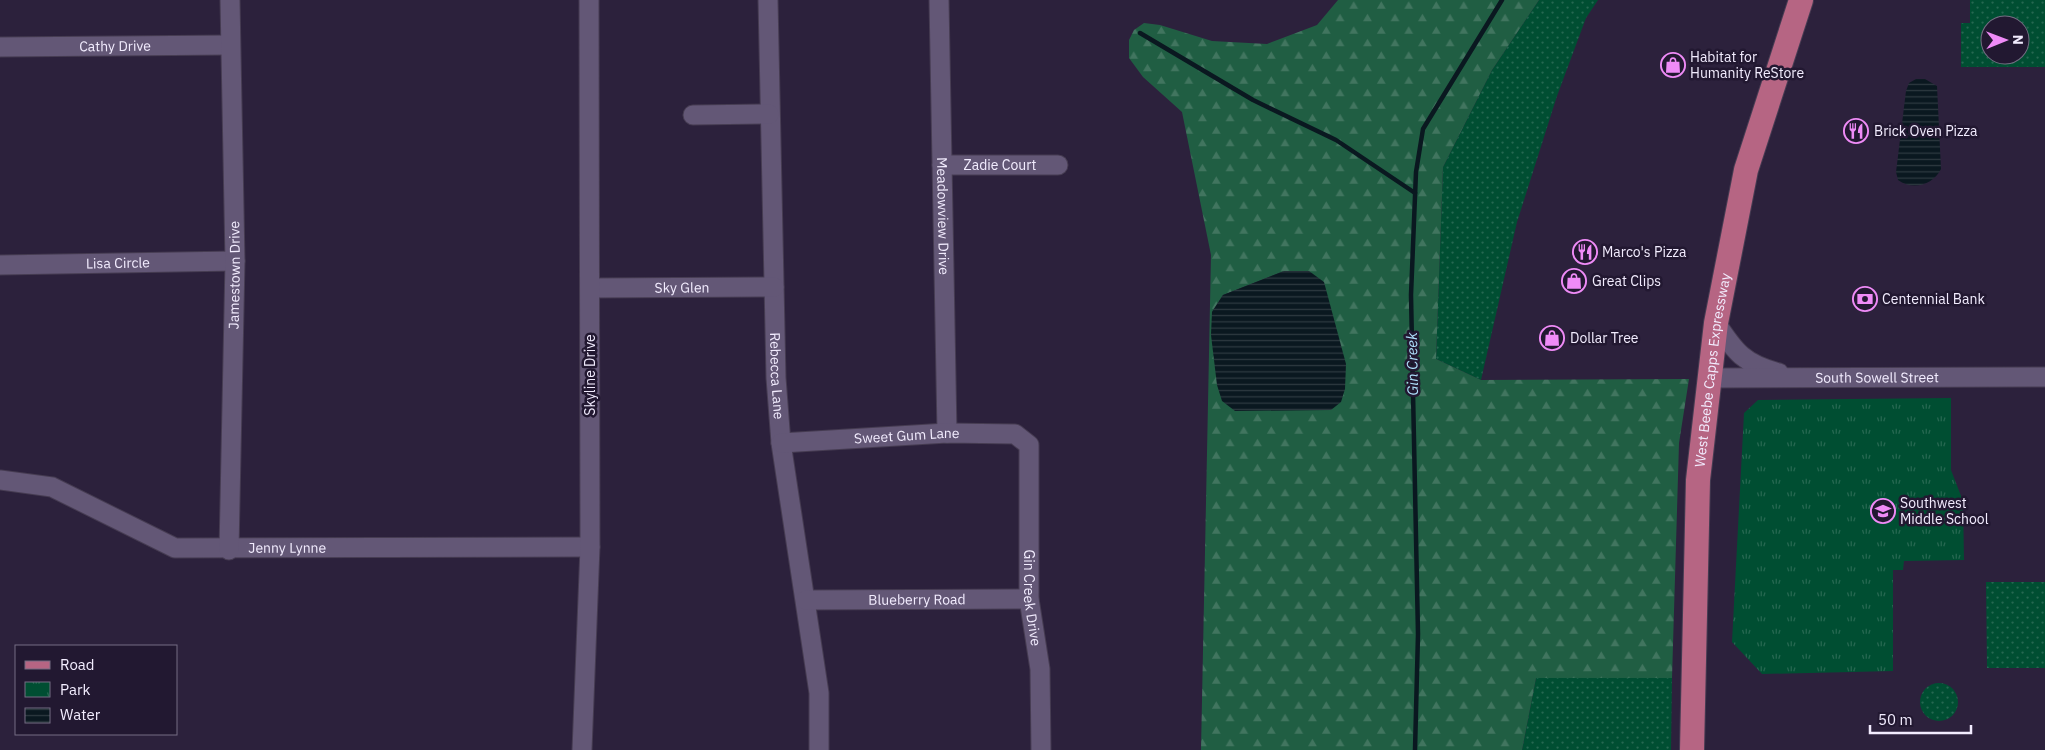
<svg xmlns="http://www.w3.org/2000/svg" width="2045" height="750" viewBox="0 0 2045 750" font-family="'IBM Plex Sans',sans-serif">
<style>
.grass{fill:url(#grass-dots);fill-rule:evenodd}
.forest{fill:url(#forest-firs);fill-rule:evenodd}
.park{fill:url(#park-tufts)}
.water{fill:url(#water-rules)}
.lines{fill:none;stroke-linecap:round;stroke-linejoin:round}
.stream{stroke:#0a1820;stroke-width:4.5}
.minor-casing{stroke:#463c52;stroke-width:21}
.major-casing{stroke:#463c52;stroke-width:26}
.minor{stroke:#635776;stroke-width:19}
.major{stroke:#b66583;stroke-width:24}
.labels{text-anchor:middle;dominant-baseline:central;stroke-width:5;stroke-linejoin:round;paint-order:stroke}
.street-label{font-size:14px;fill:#f2ecfe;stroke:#221831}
.poi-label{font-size:14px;fill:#f2ecfe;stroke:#221831;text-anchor:start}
.water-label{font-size:15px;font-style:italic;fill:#acddf9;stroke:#221831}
</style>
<defs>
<pattern id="grass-dots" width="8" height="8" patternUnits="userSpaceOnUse" patternTransform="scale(1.25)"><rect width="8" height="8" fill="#004e32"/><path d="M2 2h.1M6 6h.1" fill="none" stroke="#266851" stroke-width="1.8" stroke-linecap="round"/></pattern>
<pattern id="forest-firs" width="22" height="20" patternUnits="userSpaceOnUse" patternTransform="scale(1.25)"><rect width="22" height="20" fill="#205e43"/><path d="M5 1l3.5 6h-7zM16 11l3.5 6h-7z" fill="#41755f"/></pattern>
<pattern id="park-tufts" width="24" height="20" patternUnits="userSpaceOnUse" patternTransform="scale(1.25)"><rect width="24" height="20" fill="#004e32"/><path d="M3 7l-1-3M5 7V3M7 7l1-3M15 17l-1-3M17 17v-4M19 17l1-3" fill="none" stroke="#266851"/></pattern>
<pattern id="water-rules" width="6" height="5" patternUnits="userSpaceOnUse" patternTransform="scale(1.25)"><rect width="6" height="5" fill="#0a1820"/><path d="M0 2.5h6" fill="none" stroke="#2e3a41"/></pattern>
</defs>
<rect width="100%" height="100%" fill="#2c213c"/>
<g class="grass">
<path d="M1539 0H1598L1586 18 1557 96 1517 222 1481 380 1436 359 1443 167 1492 70Z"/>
<path d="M1970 0H2045V67H1961V23H1970ZM1990 25H2020V55H1990Z"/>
<path d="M1986 582H2045V668H1987Z"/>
<path d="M1536 678H1672L1671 750H1522Z"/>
<circle cx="1939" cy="702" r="19"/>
</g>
<path class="forest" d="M1338 0H1539L1492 70 1443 167 1436 359 1481 380 1689 379 1679 443 1672 678H1536L1522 750H1201L1211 255 1182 112 1143 77 1129 58V40L1134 30 1144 23 1160 25 1212 41 1267 44 1317 25ZM1284 271 1212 312 1223 295Z"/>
<path class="park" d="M1951 398V470L1963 501 1964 560 1904 561 1903 570H1893V671L1762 674 1732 642 1744 413 1758 400Z"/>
<g class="water">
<path d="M1916 79H1925L1937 86 1941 169C1933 185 1913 191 1898 180L1896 172 1906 91 1909 83Z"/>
<path d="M1284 271H1309L1324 282 1346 364 1345 389 1341 402 1331 410 1235 411 1222 401 1217 385 1211 335 1212 312 1223 295Z"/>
</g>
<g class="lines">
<g class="stream">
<path d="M1140 33 1253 100 1336 140 1415 193"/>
<path d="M1415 750 1418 634 1411 295 1416 172 1423 129 1502 0"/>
</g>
<defs>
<g id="minor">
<path id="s1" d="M768 0 776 378 781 443 819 693V750"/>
<path id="s2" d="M939 0 947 433"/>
<path id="s3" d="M0 47 230 45"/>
<path d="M693 115 769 114"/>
<path id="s4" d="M942 165H1058"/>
<path id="s5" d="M0 265 235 261"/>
<path id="s6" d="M590 288 774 287"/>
<path d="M1716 323C1735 352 1744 364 1779 373"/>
<path id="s7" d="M1708 378 2045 377"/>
<path id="s8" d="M781 443 947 433 1015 434 1029 445V599L1040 669 1041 750"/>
<path id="s9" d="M0 480 52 487 175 548 590 547"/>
<path id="s10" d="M229 550 235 261 230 0"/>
<path id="s11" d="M806 600 1029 599"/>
<path d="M582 750 590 547 589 0"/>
</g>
<g id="major">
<path id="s12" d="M1692 750 1698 480 1716 323 1746 170 1801 0"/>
</g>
</defs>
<use href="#minor" class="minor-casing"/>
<use href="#major" class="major-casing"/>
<use href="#minor" class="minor"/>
<use href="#major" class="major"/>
</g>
<defs>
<symbol id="shop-ring" viewBox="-11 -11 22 22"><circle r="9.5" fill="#221831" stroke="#ef8bf7" stroke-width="1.5"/><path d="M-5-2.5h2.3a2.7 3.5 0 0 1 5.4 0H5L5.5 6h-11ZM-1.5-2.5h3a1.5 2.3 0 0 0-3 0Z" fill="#ef8bf7"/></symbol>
<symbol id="restaurant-ring" viewBox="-11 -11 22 22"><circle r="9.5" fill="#221831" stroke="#ef8bf7" stroke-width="1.5"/><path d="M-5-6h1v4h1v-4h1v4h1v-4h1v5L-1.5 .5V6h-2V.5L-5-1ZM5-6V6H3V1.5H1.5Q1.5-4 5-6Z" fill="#ef8bf7"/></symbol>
<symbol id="bank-ring" viewBox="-11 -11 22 22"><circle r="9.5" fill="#221831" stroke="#ef8bf7" stroke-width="1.5"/><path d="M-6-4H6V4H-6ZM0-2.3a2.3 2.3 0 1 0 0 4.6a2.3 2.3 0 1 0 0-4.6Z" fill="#ef8bf7"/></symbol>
<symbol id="school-ring" viewBox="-11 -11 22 22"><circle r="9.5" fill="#221831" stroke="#ef8bf7" stroke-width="1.5"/><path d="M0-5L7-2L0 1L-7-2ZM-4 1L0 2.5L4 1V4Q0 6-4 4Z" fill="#ef8bf7"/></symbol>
</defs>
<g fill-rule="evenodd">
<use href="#shop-ring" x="1659" y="51" width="28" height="28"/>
<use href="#restaurant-ring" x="1842" y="117" width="28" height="28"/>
<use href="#restaurant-ring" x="1571" y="238" width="28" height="28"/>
<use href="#shop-ring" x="1560" y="267" width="28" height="28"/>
<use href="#bank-ring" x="1851" y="285" width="28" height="28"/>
<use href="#shop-ring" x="1538" y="324" width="28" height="28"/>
<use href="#school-ring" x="1869" y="497" width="28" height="28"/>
</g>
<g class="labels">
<g class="street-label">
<text stroke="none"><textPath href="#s3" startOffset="115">Cathy Drive</textPath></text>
<text stroke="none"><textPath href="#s4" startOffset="58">Zadie Court</textPath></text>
<text stroke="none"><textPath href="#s2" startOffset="216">Meadowview Drive</textPath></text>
<text stroke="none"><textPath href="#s5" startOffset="118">Lisa Circle</textPath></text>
<text stroke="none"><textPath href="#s10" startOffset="275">Jamestown Drive</textPath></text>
<text stroke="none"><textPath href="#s6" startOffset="92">Sky Glen</textPath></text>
<text stroke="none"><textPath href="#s12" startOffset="381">West Beebe Capps Expressway</textPath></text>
<text transform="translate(590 375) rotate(-90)">Skyline Drive</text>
<text stroke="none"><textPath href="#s1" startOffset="376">Rebecca Lane</textPath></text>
<text stroke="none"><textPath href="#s7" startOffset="169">South Sowell Street</textPath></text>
<text stroke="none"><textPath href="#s8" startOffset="126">Sweet Gum Lane</textPath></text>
<text stroke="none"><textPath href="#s9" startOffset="302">Jenny Lynne</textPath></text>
<text stroke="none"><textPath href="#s8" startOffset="405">Gin Creek Drive</textPath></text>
<text stroke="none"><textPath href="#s11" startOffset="111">Blueberry Road</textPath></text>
</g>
<g class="poi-label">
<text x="1690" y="57">Habitat for<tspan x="1690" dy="16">Humanity ReStore</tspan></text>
<text x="1874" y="131">Brick Oven Pizza</text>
<text x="1602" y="252">Marco's Pizza</text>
<text x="1592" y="281">Great Clips</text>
<text x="1882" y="299">Centennial Bank</text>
<text x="1570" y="338">Dollar Tree</text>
<text x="1900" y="503">Southwest<tspan x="1900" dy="16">Middle School</tspan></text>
</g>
<g class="water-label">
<text transform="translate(1412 364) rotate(-91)">Gin Creek</text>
</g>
</g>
<rect x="15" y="645" width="162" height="90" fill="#221831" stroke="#756d83"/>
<rect x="25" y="661" width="25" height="8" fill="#b66583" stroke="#756d83"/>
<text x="60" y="670" font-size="15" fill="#f2ecfe">Road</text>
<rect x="25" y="682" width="25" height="15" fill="url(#park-tufts)" stroke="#756d83"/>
<text x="60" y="695" font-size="15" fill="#f2ecfe">Park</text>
<rect x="25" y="708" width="25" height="15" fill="url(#water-rules)" stroke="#756d83"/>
<text x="60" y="720" font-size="15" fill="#f2ecfe">Water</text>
<g transform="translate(2005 40) rotate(89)"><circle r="24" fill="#221831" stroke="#756d83"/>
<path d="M0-4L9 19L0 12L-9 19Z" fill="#ef8bf7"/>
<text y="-8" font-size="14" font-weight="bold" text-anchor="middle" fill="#f2ecfe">N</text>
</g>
<path d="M1870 725v8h101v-8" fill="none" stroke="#f2ecfe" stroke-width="2.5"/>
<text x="1878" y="725" font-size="15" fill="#f2ecfe" stroke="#221831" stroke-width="4" paint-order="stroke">50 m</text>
</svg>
